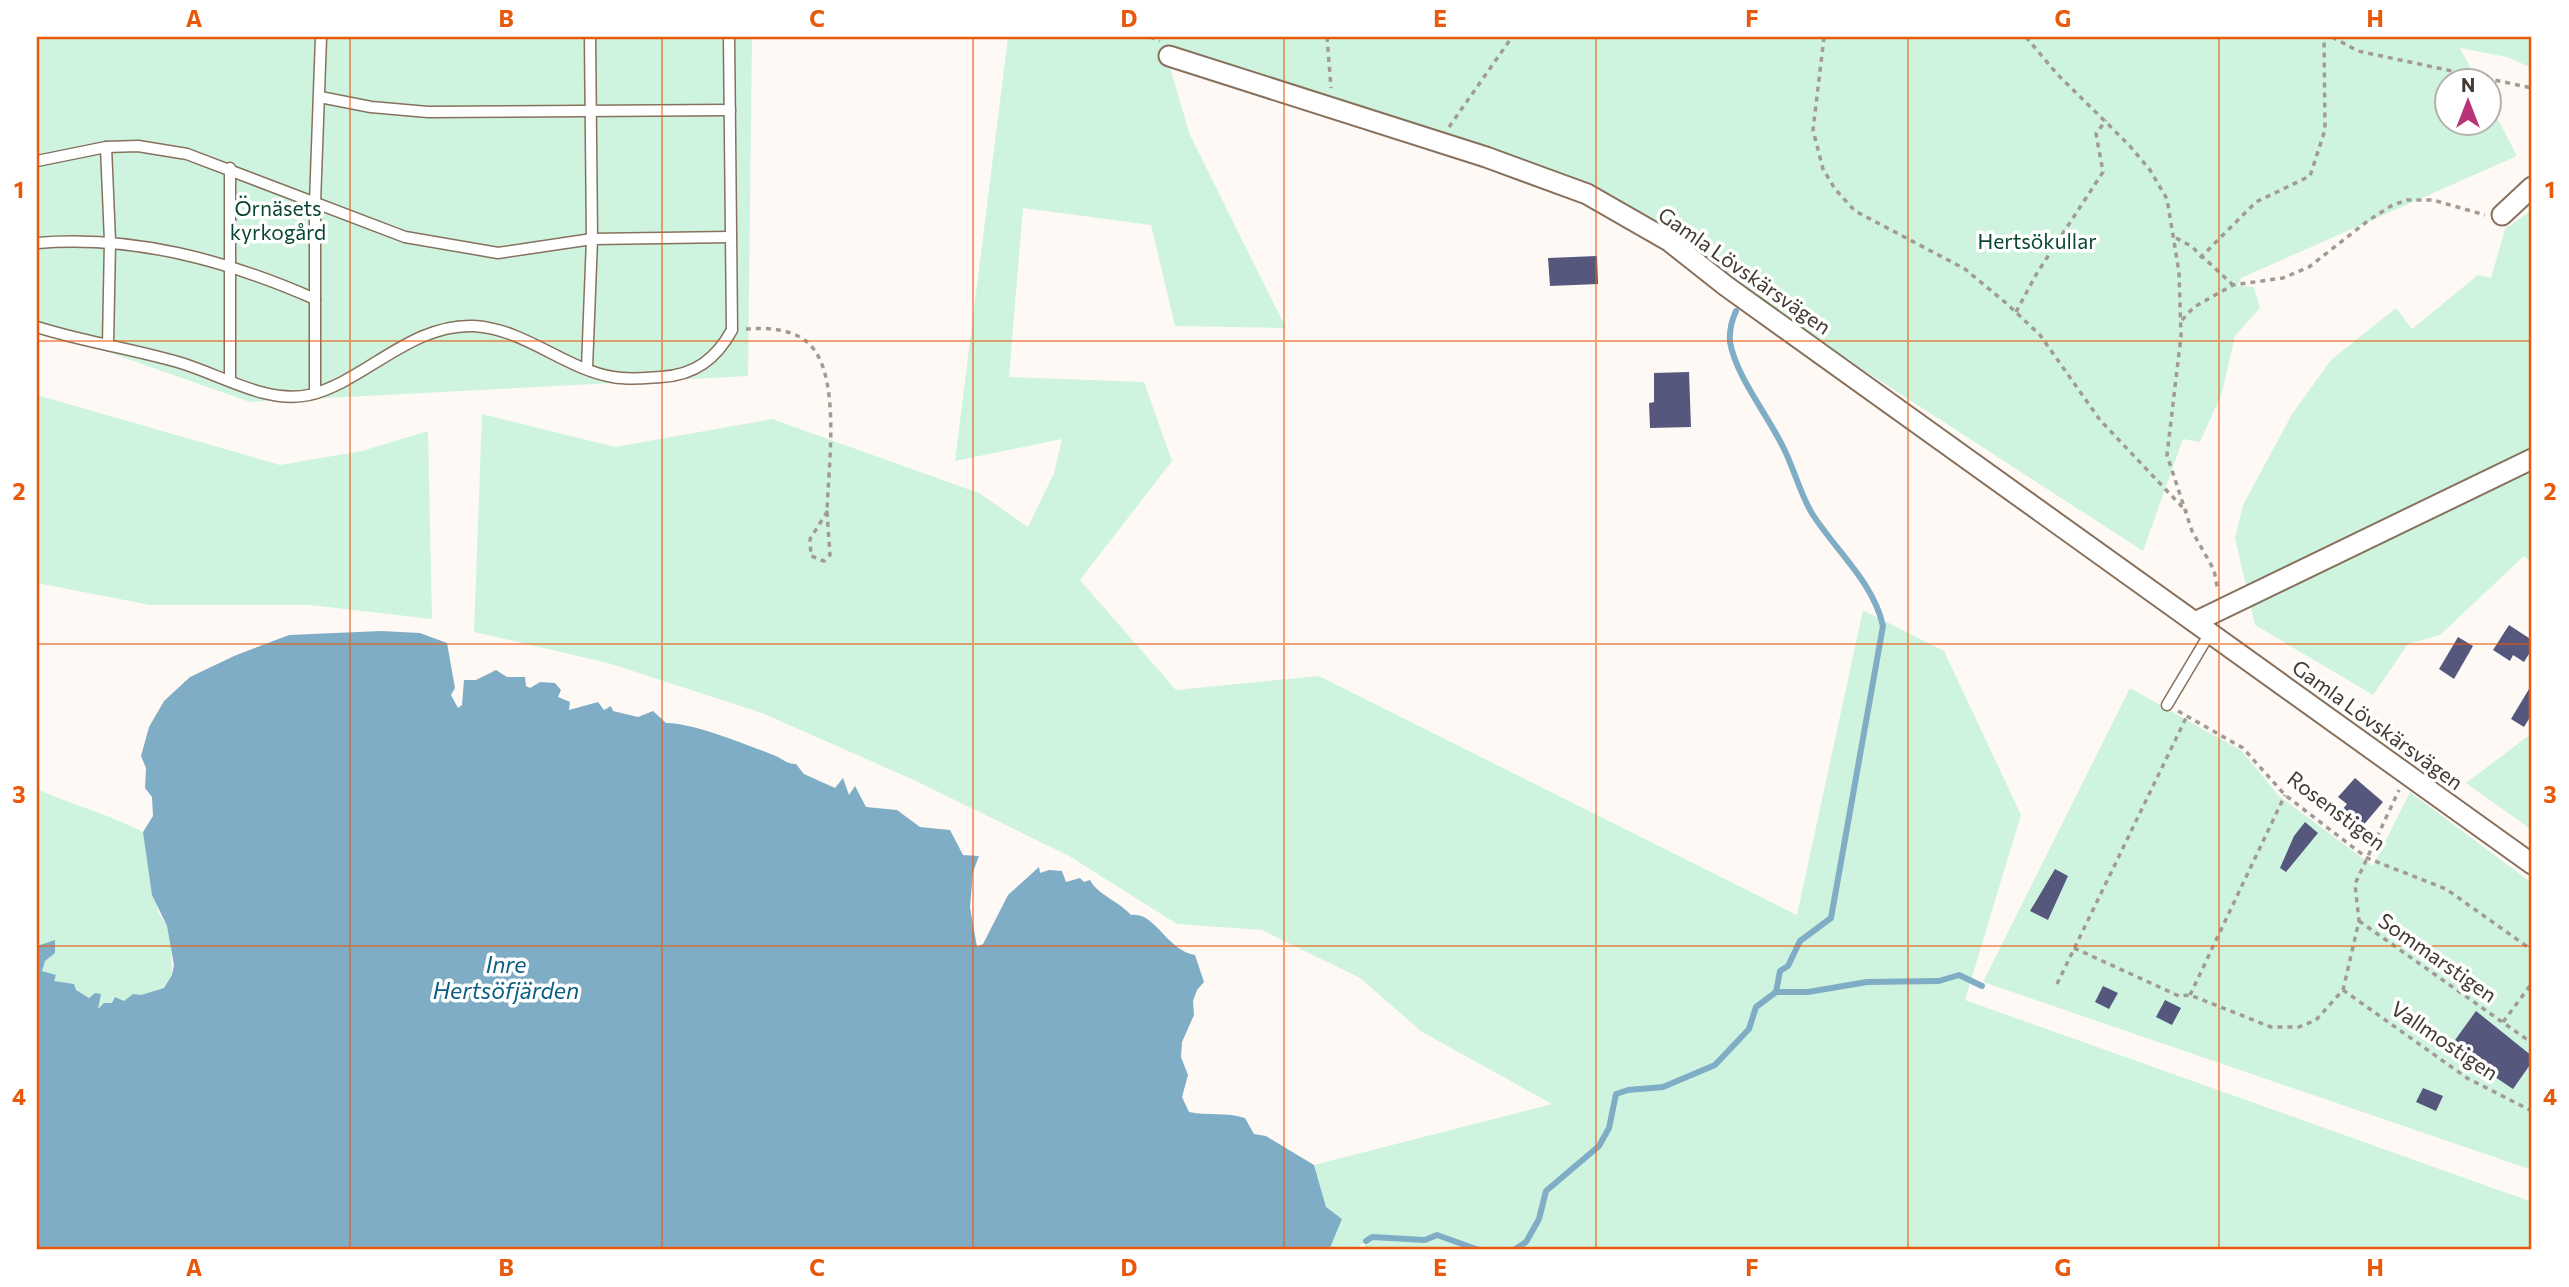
<svg xmlns="http://www.w3.org/2000/svg" width="2569" height="1287" viewBox="0 0 2569 1287" font-family="Commissioner,sans-serif">
<style>
.green{fill:#cef4df}
.water{fill:#80adc6}
.lines{fill:none;stroke-linecap:round;stroke-linejoin:round}
.stream{stroke:#80adc6;stroke-width:6}
.building{fill:#56577d}
.service-casing{stroke:#87715d;stroke-width:13}
.minor-casing{stroke:#87715d;stroke-width:23}
.path{stroke:#a29a94;stroke-width:3.5;stroke-dasharray:5 5;stroke-linecap:butt}
.service{stroke:#fff;stroke-width:10}
.minor{stroke:#fff;stroke-width:19}
.grid{fill:none;stroke:#e8590c;stroke-width:2;stroke-opacity:0.55}
.labels{text-anchor:middle;dominant-baseline:central;stroke-width:7;stroke-linejoin:round;paint-order:stroke}
.park-label{font-size:21px;fill:#09462e;stroke:#fff}
.street-label{font-size:21px;fill:#433930;stroke:#fff}
.water-label{font-size:23px;font-style:italic;fill:#0a5e81;stroke:#fff}
.neatline{fill:none;stroke:#e8590c;stroke-width:2.5}
.grid-label{font-size:23px;text-anchor:middle;font-weight:bold;fill:#e8590c}
</style>
<rect width="100%" height="100%" fill="#fef9f5"/>
<g class="green">
<path d="M37 37H752L748 376 250 402 37 327Z"/>
<path d="M1008 37H2532V68L2507 57 2460 48 2477 80H2446V122H2488L2489 102 2517 156 2241 278 2238 286 2254 287 2260 308 2235 336 2222 393 2200 442 2183 439 2143 551 1607 204 1168 61 1190 135 1286 328 1175 326 1151 225 1023 208 1009 377 1144 382 1172 461 1080 580 1176 690 1319 676 1797 915 1863 610 1944 651 2021 815 1965 1000 2532 1202V1250H1364L1366 1242 1352 1250H1329L1326 1207 1314 1165 1552 1104 1422 1032 1360 978 1262 930 1177 924 1069 856 916 781 762 713 608 663 474 632 482 414 615 447 772 419 979 493 1028 527 1054 473 1062 439 955 461Z"/>
<path d="M2532 210V563L2524 556 2440 635 2408 644 2373 695 2255 625 2235 538 2243 505 2292 414 2331 360 2396 308 2412 329 2478 275 2491 278 2505 229Z"/>
<path d="M37 395 280 465 362 451 428 431 432 619 310 605H150L37 583Z"/>
<path d="M2130 688 2242 751 2278 795 2373 866 2410 792 2532 883V1170L1983 982Z"/>
<path d="M2532 733V830L2466 783Z"/>
<path d="M37 789C72 805 109 814 143 832L158 912 167 926 171 945 172 975 164 988 97 1010 95 993 89 998 53 981 55 976 41 971 45 961 37 946Z"/>
</g>
<path class="water" d="M381 631 420 633 447 643 455 688 451 695 458 708 462 705 464 680H476L496 670 507 677H525L526 686 530 688 540 682 555 683 561 690 558 697 570 702 569 710 598 702 604 710 611 706 613 711 638 717 653 711 666 723C691 722 750 746 776 756 784 760 787 764 796 764L804 774 835 788 843 778 849 795 855 786 866 807 897 810 920 827 950 830 963 855 979 856 973 872 970 907 977 947 983 944 1008 895 1039 867 1040 873 1049 870 1062 871 1066 882 1080 878 1084 882 1090 880C1098 895 1117 900 1131 915 1155 911 1166 950 1195 955L1204 982 1197 990 1193 1001 1194 1015 1182 1042 1181 1057 1188 1075 1182 1097 1189 1112C1208 1116 1227 1112 1245 1118L1254 1134 1266 1136 1314 1165 1326 1207 1342 1219 1329 1250H37V946L55 940V953L45 961 42 971 56 975 54 981 74 984 76 990 89 998 95 993 101 994 98 1009 104 1003H112L115 997 124 1001 133 994 141 995 164 988 172 975 174 965 167 926 152 895 143 832 153 816 152 797 145 788 146 768 141 756 149 727 164 701 190 677 234 656 289 635Z"/>
<g class="lines">
<g class="stream">
<path d="M1736 311C1731 322 1729 330 1730 342 1736 377 1770 418 1785 451 1795 472 1801 496 1813 515 1837 552 1873 582 1883 626L1831 918 1800 941 1788 966 1780 971 1776 992"/>
<path d="M1366 1241 1372 1237 1425 1240 1437 1235 1479 1250"/>
<path d="M1514 1250 1526 1242 1539 1219 1546 1191 1599 1146 1609 1128 1616 1094 1628 1090 1663 1087 1715 1065 1749 1029 1756 1007 1776 992H1808L1867 982 1939 981 1959 975 1982 986"/>
</g>
</g>
<g class="building">
<path d="M1597 256 1598 284 1550 286 1548 258Z"/>
<path d="M1689 372 1691 427 1650 428 1649 403 1654 402V373Z"/>
<path d="M2509 625 2532 640V649L2524 662 2513 655 2510 661 2493 650Z"/>
<path d="M2458 637 2473 646 2454 679 2439 669Z"/>
<path d="M2532 684V714L2524 727 2511 719Z"/>
<path d="M2355 778 2383 802 2361 828 2341 811 2347 804 2338 797Z"/>
<path d="M2305 822 2318 833 2286 872 2280 868 2294 836Z"/>
<path d="M2055 869 2068 876 2048 920 2030 911Z"/>
<path d="M2103 986 2118 993 2109 1009 2095 1002Z"/>
<path d="M2165 1000 2181 1008 2172 1025 2156 1017Z"/>
<path d="M2476 1011 2532 1056V1062L2513 1089 2450 1047Z"/>
<path d="M2423 1088 2443 1096 2436 1111 2416 1102Z"/>
</g>
<g class="lines">
<defs>
<g id="service">
<path d="M320 97 371 107 428 112 730 110"/>
<path d="M106 147 110 241 108 345"/>
<path d="M37 161 106 147 138 146 187 154 405 237 498 253 592 239 731 237"/>
<path d="M230 168V380"/>
<path d="M37 243C134 235 226 260 315 299"/>
<path d="M37 327C84 342 134 349 181 363 221 375 266 404 309 395 364 382 411 323 474 326 525 329 565 369 613 377 629 380 645 378 661 377 695 375 716 359 732 330L729 37"/>
<path d="M587 368 592 239 590 37"/>
<path d="M315 393V203L321 37"/>
<path d="M2167 705 2210 633"/>
</g>
<g id="minor">
<path d="M1169 56 1486 157 1587 194 1669 241 1726 286 2532 864"/>
<path d="M2502 215 2532 187"/>
<path d="M2195 622 2532 459"/>
</g>
</defs>
<use href="#service" class="service-casing"/>
<use href="#minor" class="minor-casing"/>
<g class="path">
<path d="M1150 37 1160 41"/>
<path d="M1327 37 1331 88"/>
<path d="M1824 37 1813 130 1823 169 1835 189 1855 211 1965 269 2006 303 2040 335 2100 420 2187 512"/>
<path d="M2026 37 2057 74 2129 145 2150 170 2167 199 2179 272 2181 336 2167 455 2192 531 2214 570 2218 591"/>
<path d="M2332 37 2358 51 2532 88"/>
<path d="M1449 127 1512 37"/>
<path d="M2176 238 2191 246 2233 285"/>
<path d="M2200 258 2256 202 2310 176 2325 130 2324 37"/>
<path d="M2016 312 2037 273 2103 172 2096 134 2106 120"/>
<path d="M2182 320 2194 307 2233 285 2283 278 2309 267 2369 220 2391 206 2407 200H2433L2485 215"/>
<path d="M746 329C768 327 797 329 812 347 841 381 828 469 827 512"/>
<path d="M827 512 830 555 824 561 811 556 810 539Z"/>
<path d="M2178 711 2243 748 2285 795 2367 858 2446 889 2532 950"/>
<path d="M2359 921 2532 1043"/>
<path d="M2074 948 2179 996 2190 995 2271 1027H2299L2316 1020 2343 990 2359 921 2355 884 2399 790"/>
<path d="M2057 984 2187 716"/>
<path d="M2343 990 2467 1078 2532 1111"/>
<path d="M2190 995 2285 795"/>
<path d="M2503 1022 2532 983"/>
</g>
<use href="#service" class="service"/>
<use href="#minor" class="minor"/>
</g>
<path class="grid" d="M350 37V1250M662 37V1250M973 37V1250M1284 37V1250M1596 37V1250M1908 37V1250M2219 37V1250M37 341H2532M37 644H2532M37 946H2532"/>
<g class="labels">
<g class="park-label">
<text x="278" y="207">Örnäsets<tspan x="278" dy="24">kyrkogård</tspan></text>
<text x="2037" y="240">Hertsökullar</text>
</g>
<g class="street-label">
<text transform="translate(1745 270) rotate(35)">Gamla Lövskärsvägen</text>
<text transform="translate(2378 724) rotate(36)">Gamla Lövskärsvägen</text>
<text transform="translate(2337 810) rotate(37)">Rosenstigen</text>
<text transform="translate(2438 957) rotate(35)">Sommarstigen</text>
<text transform="translate(2445 1040) rotate(34)">Vallmostigen</text>
</g>
<g class="water-label">
<text x="506" y="964">Inre<tspan x="506" dy="26">Hertsöfjärden</tspan></text>
</g>
</g>
<rect width="2569" height="1287" fill="none" stroke="#ffffff" stroke-width="77"/>
<g transform="translate(2468 102)"><circle r="33" fill="#ffffff" stroke="#b4b0ac" stroke-width="2"/>
<path d="M0-5L12 26L0 18L-12 26Z" fill="#b93378"/>
<text y="-10" font-size="19" font-weight="bold" text-anchor="middle" fill="#433930">N</text>
</g>
<rect x="38" y="38" width="2492" height="1210" class="neatline"/>
<g class="grid-label">
<text x="194" y="27">A</text>
<text x="506" y="27">B</text>
<text x="817" y="27">C</text>
<text x="1129" y="27">D</text>
<text x="1440" y="27">E</text>
<text x="1752" y="27">F</text>
<text x="2063" y="27">G</text>
<text x="2375" y="27">H</text>
<text x="19" y="198">1</text>
<text x="2550" y="198">1</text>
<text x="19" y="500">2</text>
<text x="2550" y="500">2</text>
<text x="19" y="803">3</text>
<text x="2550" y="803">3</text>
<text x="19" y="1105">4</text>
<text x="2550" y="1105">4</text>
<text x="194" y="1276">A</text>
<text x="506" y="1276">B</text>
<text x="817" y="1276">C</text>
<text x="1129" y="1276">D</text>
<text x="1440" y="1276">E</text>
<text x="1752" y="1276">F</text>
<text x="2063" y="1276">G</text>
<text x="2375" y="1276">H</text>
</g>
</svg>
